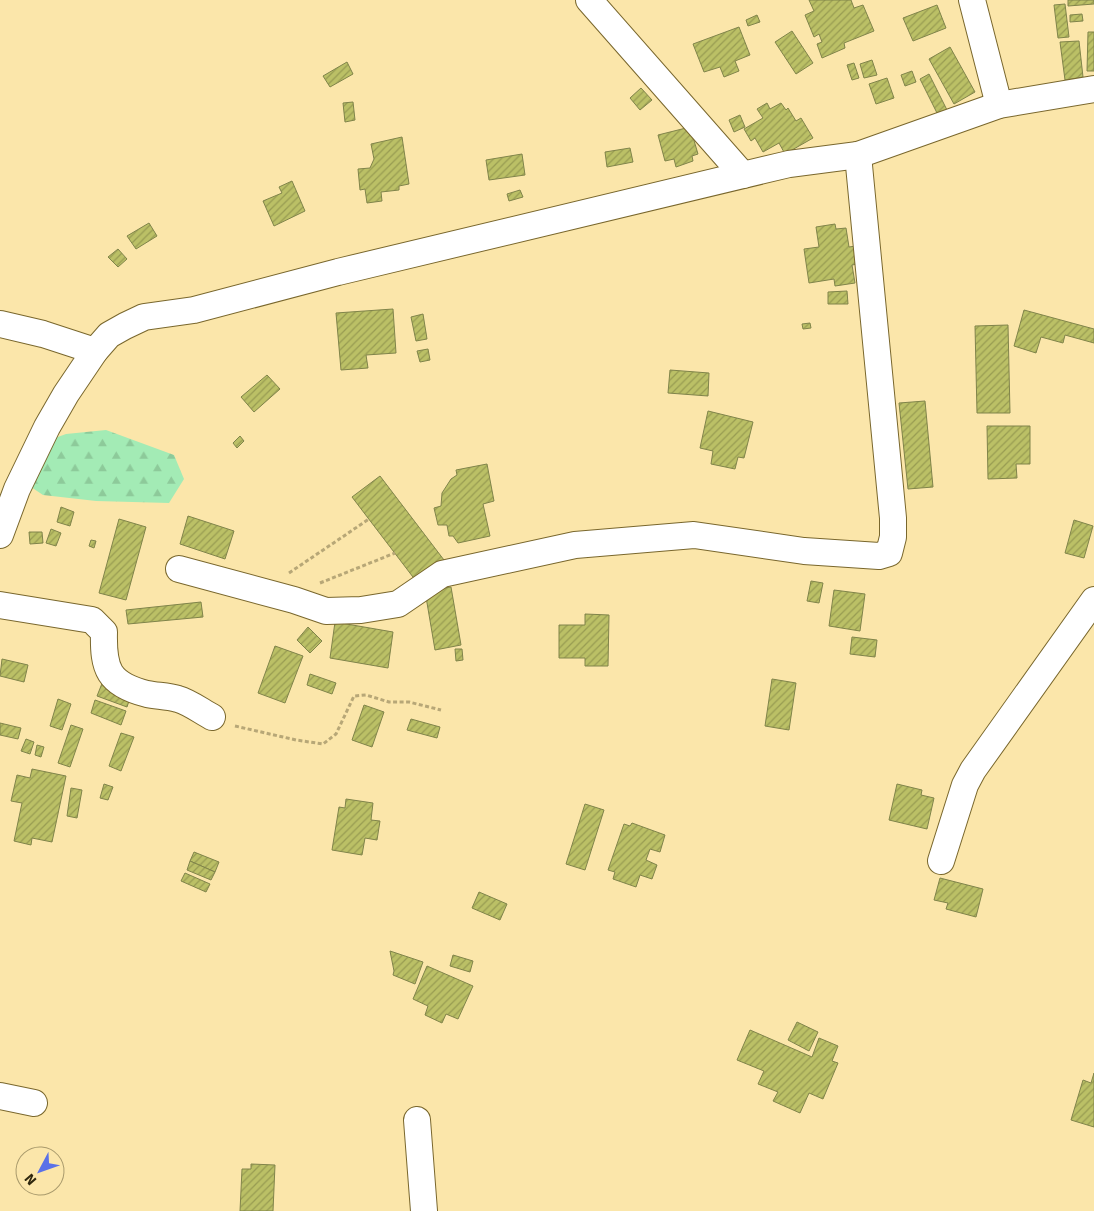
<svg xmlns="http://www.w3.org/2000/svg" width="1094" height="1211" viewBox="0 0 1094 1211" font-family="Signika,sans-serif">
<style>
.forest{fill:url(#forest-firs)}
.building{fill:url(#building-hatch);stroke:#80844a}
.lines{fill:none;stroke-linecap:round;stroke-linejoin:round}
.minor-casing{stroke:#79672d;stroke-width:28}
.path{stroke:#b7a777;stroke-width:3;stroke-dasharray:4 2.5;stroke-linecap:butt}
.minor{stroke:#fff;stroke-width:26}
</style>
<defs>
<pattern id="forest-firs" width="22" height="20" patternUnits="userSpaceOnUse" patternTransform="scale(1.25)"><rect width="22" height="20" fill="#a3ebb5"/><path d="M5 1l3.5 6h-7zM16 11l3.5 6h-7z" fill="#8dca9a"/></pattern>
<pattern id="building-hatch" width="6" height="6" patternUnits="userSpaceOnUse" patternTransform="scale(1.25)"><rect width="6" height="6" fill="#bbc066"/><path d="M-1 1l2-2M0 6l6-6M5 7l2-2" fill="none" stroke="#989c52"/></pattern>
</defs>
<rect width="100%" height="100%" fill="#fbe6aa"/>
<path class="forest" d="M106 430 174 455 184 479 169 503 96 501 43 495 28 485 30 447 66 434Z"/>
<g class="building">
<path d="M809 0H851L854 8 863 5 874 31 844 43 845 48 822 58 817 44 822 42 819 34 814 37 805 15 814 11Z"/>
<path d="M1068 0H1094V4L1068 6Z"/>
<path d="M1065 4 1069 37 1058 38 1054 5Z"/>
<path d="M937 5 946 28 913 41 903 18Z"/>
<path d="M1082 14 1083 21 1070 22V15Z"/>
<path d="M757 15 760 22 748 26 746 20Z"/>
<path d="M739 27 750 55 735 61 739 71 724 77 720 67 704 72 693 44Z"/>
<path d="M792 31 813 63 796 74 775 42Z"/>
<path d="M1088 32H1094V71H1087Z"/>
<path d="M1079 41 1083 77 1065 80 1060 42Z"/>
<path d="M950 47 975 92 954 104 929 59Z"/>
<path d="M872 60 877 75 864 78 860 64Z"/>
<path d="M347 62 353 74 330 87 323 76Z"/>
<path d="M854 63 859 78 852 80 847 65Z"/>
<path d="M912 71 916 82 905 86 901 75Z"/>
<path d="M929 74 949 114 940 119 920 79Z"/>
<path d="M887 78 894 98 876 104 869 84Z"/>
<path d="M641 88 652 100 640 110 630 98Z"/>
<path d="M353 102 355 120 345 122 343 103Z"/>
<path d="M767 103 770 109 781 103 786 110 788 108 796 121 801 118 813 138 785 154 779 143 763 152 755 138 751 141 744 129 763 118 757 109Z"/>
<path d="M740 115 745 127 734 132 729 120Z"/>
<path d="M690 127 698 154 692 156 693 161 676 167 674 159 665 161 658 135Z"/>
<path d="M402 137 409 184 399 186V190L381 192 382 201 367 203 365 189 360 190 358 169 370 168 374 159 371 144Z"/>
<path d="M630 148 633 162 607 167 605 152Z"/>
<path d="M522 154 525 175 489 180 486 160Z"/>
<path d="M292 181 305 211 274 226 263 201 282 193 279 187Z"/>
<path d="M520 190 523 197 509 201 507 194Z"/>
<path d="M149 223 157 236 136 249 127 236Z"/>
<path d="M835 224 836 229 846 228 849 247 856 246 858 264 852 265 855 283 835 286 834 279 809 283 804 249 819 247 816 227Z"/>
<path d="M118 249 127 259 118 267 108 257Z"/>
<path d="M847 291 848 304H828V292Z"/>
<path d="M393 309 396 353 366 355 368 368 341 370 336 313Z"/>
<path d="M1024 310 1094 329V343L1065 335 1063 343 1041 337 1036 353 1014 346Z"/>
<path d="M423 314 427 339 416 341 411 317Z"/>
<path d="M810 323 811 328 803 329 802 324Z"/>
<path d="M1008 325 1010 413H977L975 326Z"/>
<path d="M428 349 430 360 420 362 417 351Z"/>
<path d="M670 370 709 373 708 396 668 393Z"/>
<path d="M267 375 280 389 254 412 241 397Z"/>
<path d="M925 401 933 487 908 489 899 403Z"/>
<path d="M708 411 753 422 744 458 738 457 735 469 711 464 713 451 700 448Z"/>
<path d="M987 426H1030V464H1016L1017 478 988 479Z"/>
<path d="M240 436 244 441 237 448 233 443Z"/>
<path d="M487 464 494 501 483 504 490 536 458 543 453 536H449L447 525H438L434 508 441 506 442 493 451 479 457 475 456 470Z"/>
<path d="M380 476 444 560 416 581 352 497Z"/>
<path d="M61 507 74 512 70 526 57 522Z"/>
<path d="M188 516 234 531 225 559 180 544Z"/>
<path d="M119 519 146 527 126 600 99 593Z"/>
<path d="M1074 520 1093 526 1084 558 1065 553Z"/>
<path d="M51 529 61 533 56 546 46 543Z"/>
<path d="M29 532H42L43 543 30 544Z"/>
<path d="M91 540 96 541 94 548 89 546Z"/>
<path d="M811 581 823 583 819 603 807 601Z"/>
<path d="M451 587 461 645 435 650 425 591Z"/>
<path d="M834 590 865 594 860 631 829 626Z"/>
<path d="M201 602 203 617 128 624 126 610Z"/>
<path d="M585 614 609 615 608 666H585V658H559V625H585Z"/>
<path d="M335 622 393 632 388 668 330 658Z"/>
<path d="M308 627 322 641 310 653 297 640Z"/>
<path d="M852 637 877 640 875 657 850 654Z"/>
<path d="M275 646 303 656 285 703 258 693Z"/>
<path d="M455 649H462L463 660 456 661Z"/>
<path d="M2 659 28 665 24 682 0 676Z"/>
<path d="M310 674 336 683 332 694 307 685Z"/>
<path d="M772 679 796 683 789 730 765 726Z"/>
<path d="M103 681 132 692 127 707 97 696Z"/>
<path d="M58 699 71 704 62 730 50 726Z"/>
<path d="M95 700 126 711 121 725 91 713Z"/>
<path d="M364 705 384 712 372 747 352 740Z"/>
<path d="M411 719 440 727 437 738 407 730Z"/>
<path d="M0 723 21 728 18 739 0 735Z"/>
<path d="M71 725 83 729 70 767 58 763Z"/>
<path d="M121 733 134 737 121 771 109 766Z"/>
<path d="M26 739 34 742 30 754 21 751Z"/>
<path d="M37 745 44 747 41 757 35 755Z"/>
<path d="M32 769 66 776 52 842 32 838 31 845 14 841 22 803 11 801 17 775 30 778Z"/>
<path d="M104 784 113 787 108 800 100 798Z"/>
<path d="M897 784 922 790 921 795 934 798 927 829 889 820Z"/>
<path d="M71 788 82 790 77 818 67 816Z"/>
<path d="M346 799 373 803 371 820 380 821 377 840 365 838 362 855 332 850 339 807 345 808Z"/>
<path d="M585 804 604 810 585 870 566 864Z"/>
<path d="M632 823 665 835 660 852 650 849 646 860 657 865 652 879 640 875 636 887 613 879 615 872 608 870 624 824 630 826Z"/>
<path d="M194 852 219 862 215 872 190 861Z"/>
<path d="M190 861 215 872 211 880 187 870Z"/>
<path d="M185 873 210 884 206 892 181 881Z"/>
<path d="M940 878 983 889 976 917 946 909 948 903 934 900Z"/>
<path d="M479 892 507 904 500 920 472 908Z"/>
<path d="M390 951 423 962 415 984 393 975 394 971Z"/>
<path d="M453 955 473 961 470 972 450 966Z"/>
<path d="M427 966 473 986 458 1019 446 1014 442 1023 425 1015 428 1006 413 999Z"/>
<path d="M797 1022 818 1032 809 1051 788 1040Z"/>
<path d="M750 1030 812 1057 819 1038 838 1046 832 1061 838 1063 823 1099 809 1093 800 1113 773 1101 778 1092 758 1084 764 1071 737 1060Z"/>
<path d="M1094 1073V1127L1071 1120 1083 1080 1091 1083Z"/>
<path d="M251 1164 275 1165 273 1211H240L242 1169H251Z"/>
</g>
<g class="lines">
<defs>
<g id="minor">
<path d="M589 0 743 175"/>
<path d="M972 0 999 105"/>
<path d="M0 324 43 334 95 351"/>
<path d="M0 535 17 489 47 427 66 394 95 351 109 335 125 326 144 317 194 310 338 272 789 164 858 155 999 105 1094 89"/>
<path d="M179 569 294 600 326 611 361 610 398 604 442 574 575 545 694 535 804 551 879 556 889 553 893 537V518L858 155"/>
<path d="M0 605 92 620 104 632C103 669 108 684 147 694 157 696 168 696 178 699 189 702 201 711 212 717"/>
<path d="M941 861 965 785 973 770 1094 600"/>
<path d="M0 1096 34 1103"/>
<path d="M417 1120 424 1211"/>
</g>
</defs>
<use href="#minor" class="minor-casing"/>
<g class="path">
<path d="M289 573 369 519"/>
<path d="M320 583 395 553"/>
<path d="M235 726 296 740 323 744 336 734 354 696 366 695 389 702H409L441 710"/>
</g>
<use href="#minor" class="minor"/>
</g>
<g transform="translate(40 1171) rotate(229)"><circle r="24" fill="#fbe6aa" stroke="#a99a6c"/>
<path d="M0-4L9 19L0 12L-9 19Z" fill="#5a71e7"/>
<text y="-8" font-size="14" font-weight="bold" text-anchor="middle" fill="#2e270e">N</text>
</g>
</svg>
